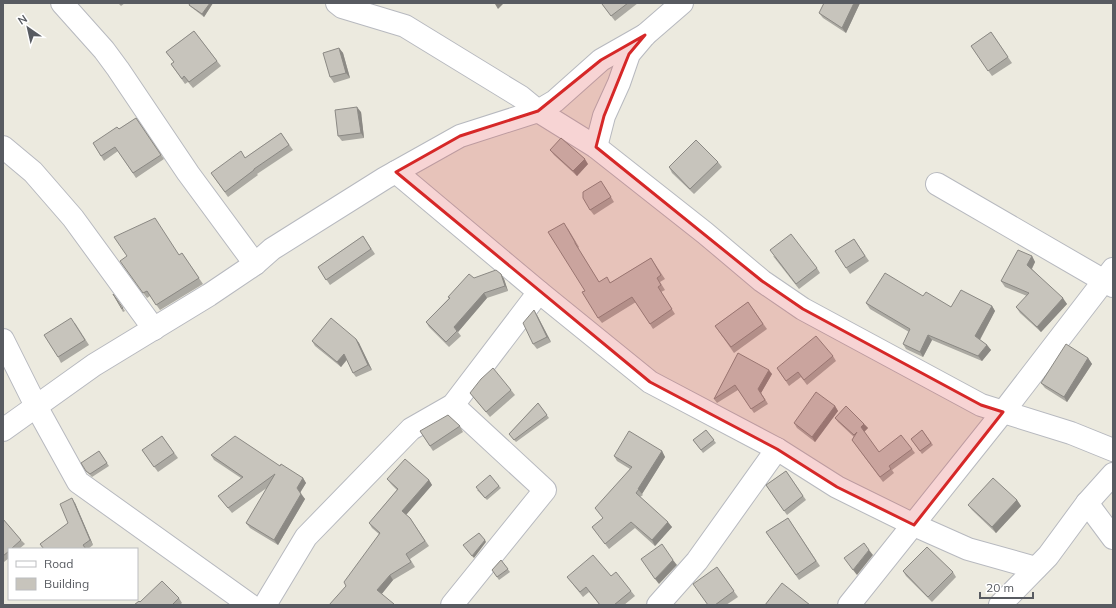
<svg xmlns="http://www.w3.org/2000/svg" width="1116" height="608" viewBox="0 0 1116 608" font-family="Mulish,sans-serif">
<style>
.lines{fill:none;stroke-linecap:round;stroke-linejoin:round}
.minor-casing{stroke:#b7b9bf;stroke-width:24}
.minor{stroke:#fff;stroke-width:22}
.wall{fill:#aba9a2}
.shaded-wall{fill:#8b8984}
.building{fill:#c7c4bc;stroke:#8b8984}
.marked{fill:#d62828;fill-opacity:0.2;stroke:#d62828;stroke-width:3;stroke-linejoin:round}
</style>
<rect width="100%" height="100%" fill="#eceadf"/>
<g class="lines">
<defs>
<g id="minor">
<path d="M62 3 104 50 118 69 188 173 255 264"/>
<path d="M337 3 342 7 405 26 521 97 538 111 555 101 601 60 645 35"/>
<path d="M3 147 33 172 73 218 154 329"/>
<path d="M596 147 604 116 619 83 629 54 645 35 682 3"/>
<path d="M396 172 539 292 650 382 777 449 837 487 914 525 968 549 1036 568"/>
<path d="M937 184 1113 286"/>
<path d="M3 340 36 406 78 482 250 605"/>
<path d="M3 430 94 365 209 295 255 264 272 249 385 178 460 136 538 111 596 147 705 233 762 281 803 309 981 405 1071 433 1113 450"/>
<path d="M1087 503 1113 538"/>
<path d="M265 605 306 537 411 429 453 405 539 292"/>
<path d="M452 605 545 490 453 405"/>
<path d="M658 605 697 561 777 449"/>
<path d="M849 605 1003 412 1113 269"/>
<path d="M1000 605 1048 556 1087 503 1113 474"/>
</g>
</defs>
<use href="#minor" class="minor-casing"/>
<use href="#minor" class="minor"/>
</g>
<g class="wall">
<path d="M118 3H125L121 6Z"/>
<path d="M190 3H213L204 17 191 7 189 5Z"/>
<path d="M603 3H638L615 21 602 4Z"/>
<path d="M860 3 846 33 823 18 819 13Z"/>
<path d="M194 31 221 66 193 88 188 82 185 84 171 64 174 62 166 52Z"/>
<path d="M991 32 1012 63 992 76 971 46Z"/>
<path d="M339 48 343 53 350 78 334 83 330 77Z"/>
<path d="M361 112 364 138 342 141 338 136Z"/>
<path d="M136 118 164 159 136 178 118 151 104 161 93 143 119 129Z"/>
<path d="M281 133 293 150 257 174 258 175 228 197 211 173 245 158Z"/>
<path d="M550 150 588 164 577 176 554 155Z"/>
<path d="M718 162 722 167 694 194 672 173 669 167Z"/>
<path d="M605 187 614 202 594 215 590 210Z"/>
<path d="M567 227 579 247 578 248 599 282 610 283 651 258 665 279 660 282 665 290 661 292 675 314 653 329 636 302 602 323 598 318Z"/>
<path d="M363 236 375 254 330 285 318 267Z"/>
<path d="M854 239 869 261 850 274 835 251Z"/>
<path d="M182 253 203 284 160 310 150 296 147 298 120 261 179 255Z"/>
<path d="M773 256 817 268 820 273 799 289Z"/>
<path d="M1032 256 1035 262 1032 269 1067 304 1041 332 1020 313 1016 307 1027 296 1005 287 1001 281Z"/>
<path d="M501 274 504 279 508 291 487 298 458 332 461 336 449 347 429 327 426 322 449 298 448 297 474 278Z"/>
<path d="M113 294 125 311 123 312Z"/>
<path d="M923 296 951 307 992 306 995 311 980 340 987 345 991 350 982 361 932 340 923 357 906 349 903 344 909 332 870 309 866 303Z"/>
<path d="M748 302 767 329 734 353 715 326Z"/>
<path d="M537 315 551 342 537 349 533 344Z"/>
<path d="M75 323 89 345 61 363 58 357Z"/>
<path d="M356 339 359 343 372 370 356 377 353 373 347 360 341 367 315 346 312 341Z"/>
<path d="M738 353 772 374 761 393 768 404 754 413 738 390 717 403 714 399Z"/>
<path d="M833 356 836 361 807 385 801 377 789 386 777 368Z"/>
<path d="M1088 358 1092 364 1067 402 1045 388 1041 383Z"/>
<path d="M511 390 515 395 490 417 470 393Z"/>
<path d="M538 403 549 418 516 442 509 434Z"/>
<path d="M835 406 838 411 815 442 797 428 794 423Z"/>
<path d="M835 418 864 424 868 428 864 432 879 452 912 449 915 453 892 470 894 473 883 482 852 440 854 437 838 422Z"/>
<path d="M460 426 463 432 433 451 420 431Z"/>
<path d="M706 430 716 443 703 453 693 440Z"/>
<path d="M922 430 933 445 922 454 911 439Z"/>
<path d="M162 436 178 458 158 472 142 450Z"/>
<path d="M99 451 109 466 92 477 86 471Z"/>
<path d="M662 451 665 457 642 494 643 495 640 497 672 527 655 546 635 528 609 549 592 527 602 519 630 469 617 461 614 456Z"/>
<path d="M211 455 280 466 303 478 306 483 300 492 305 499 278 545 250 528 246 523 268 487 232 513 218 496 241 478 214 460Z"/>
<path d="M786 471 806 500 787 515 766 485Z"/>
<path d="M387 479 429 480 432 485 406 515 410 518 429 546 410 559 415 567 393 580 382 593 346 586 379 534 372 528 369 523 397 490 391 484Z"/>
<path d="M499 486 501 488 487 500 477 490Z"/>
<path d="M1017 500 1021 506 996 533 972 510 968 505Z"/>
<path d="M75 503 93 545 88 549H43L40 544 68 523Z"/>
<path d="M788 518 820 566 799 580 766 532Z"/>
<path d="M3 519 21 540 25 544 19 549H9V558L4 562 3 561Z"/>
<path d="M501 560 510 572 499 580 492 570Z"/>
<path d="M717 567 738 597 726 605H708Z"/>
<path d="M903 571 953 572 956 577 932 602 906 576Z"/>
<path d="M611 576 631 591 635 596 624 605H600L589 592 583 597 567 577Z"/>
<path d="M179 598 182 603 180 605H134L140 602Z"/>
</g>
<g class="shaded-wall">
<path d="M210 3H213L204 17 202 14Z"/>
<path d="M496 3H504L498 9 495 4Z"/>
<path d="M854 3H860L846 33 842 28Z"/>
<path d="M339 48 343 53 350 78 346 73Z"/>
<path d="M357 107 361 112 364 138 361 133Z"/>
<path d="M585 159 588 164 577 176 573 171Z"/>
<path d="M1032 256 1035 262 1031 270 1027 265Z"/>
<path d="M501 274 504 279 508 291 505 286Z"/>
<path d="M484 293 487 298 458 332 454 327Z"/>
<path d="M1063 298 1067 304 1041 332 1037 327Z"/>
<path d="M992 306 995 311 979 341 975 336Z"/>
<path d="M534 310 537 315 551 342 547 337Z"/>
<path d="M928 335 932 340 923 357 920 352Z"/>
<path d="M356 339 359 343 372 370 368 365Z"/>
<path d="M987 345 991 350 982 361 978 356Z"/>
<path d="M344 354 347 359 341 367 337 362Z"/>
<path d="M1088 358 1092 364 1067 402 1064 397Z"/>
<path d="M769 370 772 374 761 393 768 404 758 389Z"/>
<path d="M835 406 838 411 815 442 812 437Z"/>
<path d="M864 424 868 428 864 432 861 427Z"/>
<path d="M662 451 665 457 642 494 638 489Z"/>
<path d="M303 478 306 483 300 493 297 488Z"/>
<path d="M429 480 432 485 405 516 402 511Z"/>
<path d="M301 494 305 499 278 545 274 540Z"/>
<path d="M72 498 75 503 93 545 90 540Z"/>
<path d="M1017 500 1021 506 996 533 992 527Z"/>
<path d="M668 522 672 527 655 546 652 540Z"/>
<path d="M485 540 486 542 474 558 472 556Z"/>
<path d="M869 550 873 555 857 575 853 570Z"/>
<path d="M673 560 677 565 659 584 655 579Z"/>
<path d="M390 575 393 580 381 595 377 590Z"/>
</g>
<g class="building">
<path d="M190 3H210L202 14 189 5Z"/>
<path d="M603 3H628L611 16 602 4Z"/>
<path d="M824 3H854L842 28 819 13Z"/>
<path d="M194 31 217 61 189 82 184 76 182 79 171 64 174 62 166 52Z"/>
<path d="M991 32 1008 57 988 71 971 46Z"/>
<path d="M339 48 346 73 330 77 323 53Z"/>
<path d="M357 107 361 133 338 136 335 110Z"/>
<path d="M136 118 161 155 133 173 115 147 101 156 93 143 117 127 119 129Z"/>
<path d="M281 133 289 145 254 169V170L225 192 211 173 241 151 245 158Z"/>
<path d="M561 138 585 159 573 171 550 150Z"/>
<path d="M696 140 718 162 690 189 669 167Z"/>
<path d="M601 181 611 197 590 210 583 198V192Z"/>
<path d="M155 218 179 255 182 253 199 278 156 305 147 291 143 293 120 261 127 256 114 237Z"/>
<path d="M564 223 575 242V243L599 282 607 277 610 283 651 258 661 275 657 278 661 285 658 287 672 309 650 324 632 297 598 318 582 292 585 291 548 232Z"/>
<path d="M791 234 817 268 796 284 770 250Z"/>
<path d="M363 236 371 249 326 280 318 267Z"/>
<path d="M854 239 865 256 846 268 835 251Z"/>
<path d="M1018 250 1032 256 1027 265 1063 298 1037 327 1016 307 1029 293 1001 281Z"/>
<path d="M496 270 501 274 505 286 484 293 454 327 457 331 446 342 426 322 450 298 448 297 469 274 474 278Z"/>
<path d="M885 273 923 296 926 292 951 307 961 290 992 306 975 336 987 345 978 356 928 335 920 352 903 344 910 329 866 303Z"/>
<path d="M113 294 123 308 122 309Z"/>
<path d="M748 302 763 324 731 347 715 326Z"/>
<path d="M534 310 547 337 533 344 523 323Z"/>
<path d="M71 318 85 340 58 357 44 335Z"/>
<path d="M331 318 356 339 368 365 353 373 344 354 337 362 312 341Z"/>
<path d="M816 336 833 356 804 380 798 372 786 381 777 368Z"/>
<path d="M1066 344 1088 358 1064 397 1041 383Z"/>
<path d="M738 353 769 370 758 389 765 400 751 409 735 385 714 399Z"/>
<path d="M493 368 511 390 486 412 470 393 481 379Z"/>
<path d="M816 392 835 406 812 437 794 423Z"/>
<path d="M538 403 547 415 514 440 509 434Z"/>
<path d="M846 406 864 424 861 427 879 452 901 435 912 449 889 466 891 469 880 477 852 440 857 432 854 435 835 418Z"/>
<path d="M448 415 460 426 430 446 420 431Z"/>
<path d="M706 430 714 440 701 450 693 440Z"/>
<path d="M922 430 931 443 920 451 911 439Z"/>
<path d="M629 431 662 451 638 489H639L636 493 668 522 652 540 631 522 605 544 592 527 603 518 595 508 632 467 614 456Z"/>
<path d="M162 436 174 453 154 467 142 450Z"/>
<path d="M235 436 280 466 281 464 303 478 297 488 301 494 274 540 246 523 275 474 228 508 218 496 243 477 211 455Z"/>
<path d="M99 451 107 463 90 474 86 471 81 463Z"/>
<path d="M405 459 429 480 402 511 410 518 425 541 406 554 411 562 390 575 377 590 394 604 393 605H329L346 586 344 582 380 533 369 523 398 489 387 479Z"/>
<path d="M786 471 803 496 784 511 766 485Z"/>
<path d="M490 475 499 486 485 498 476 487Z"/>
<path d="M993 478 1017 500 992 527 968 505Z"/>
<path d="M72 498 90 540 83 545 86 549H44L40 544 68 523 60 504Z"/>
<path d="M788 518 816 561 796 575 766 532Z"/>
<path d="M3 519 21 540 11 549H9V551L3 556Z"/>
<path d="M479 533 485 540 472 556 463 545Z"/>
<path d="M864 543 869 550 853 570 844 558Z"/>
<path d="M662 544 673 560 655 579 641 559Z"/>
<path d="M927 547 953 572 928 597 903 571Z"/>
<path d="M593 555 611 576 616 572 631 591 614 605H600L586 587 580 592 567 577Z"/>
<path d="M501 560 508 569 497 577 492 570Z"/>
<path d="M717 567 734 591 715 605H708L693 584Z"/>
<path d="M162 581 179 598 172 605H134L139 601 140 602Z"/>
<path d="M782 583 810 605H765Z"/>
</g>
<path class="marked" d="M645 35 629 54 604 116 596 147 762 281 803 309 981 405 1003 412 914 525 837 487 777 449 650 382 396 172 460 136 538 111 601 60Z"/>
<rect width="1116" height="608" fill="none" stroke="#585b61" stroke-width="8"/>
<rect x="8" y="548" width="130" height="52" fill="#ffffff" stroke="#bcbdc0"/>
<rect x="16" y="561" width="20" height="6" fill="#ffffff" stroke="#bcbdc0"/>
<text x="44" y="568" font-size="12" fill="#585b61">Road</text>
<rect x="16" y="578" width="20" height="12" fill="#c7c4bc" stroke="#bcbdc0"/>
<text x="44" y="588" font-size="12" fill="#585b61">Building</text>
<g transform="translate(28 28) rotate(326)" stroke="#ffffff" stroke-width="3" paint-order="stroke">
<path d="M0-3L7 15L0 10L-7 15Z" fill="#585b61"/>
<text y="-6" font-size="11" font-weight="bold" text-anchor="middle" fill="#585b61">N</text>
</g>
<path d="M980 592v6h53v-6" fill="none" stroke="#585b61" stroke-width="2"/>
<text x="986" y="592" font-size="12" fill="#585b61" stroke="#ffffff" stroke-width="3" paint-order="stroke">20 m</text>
</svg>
